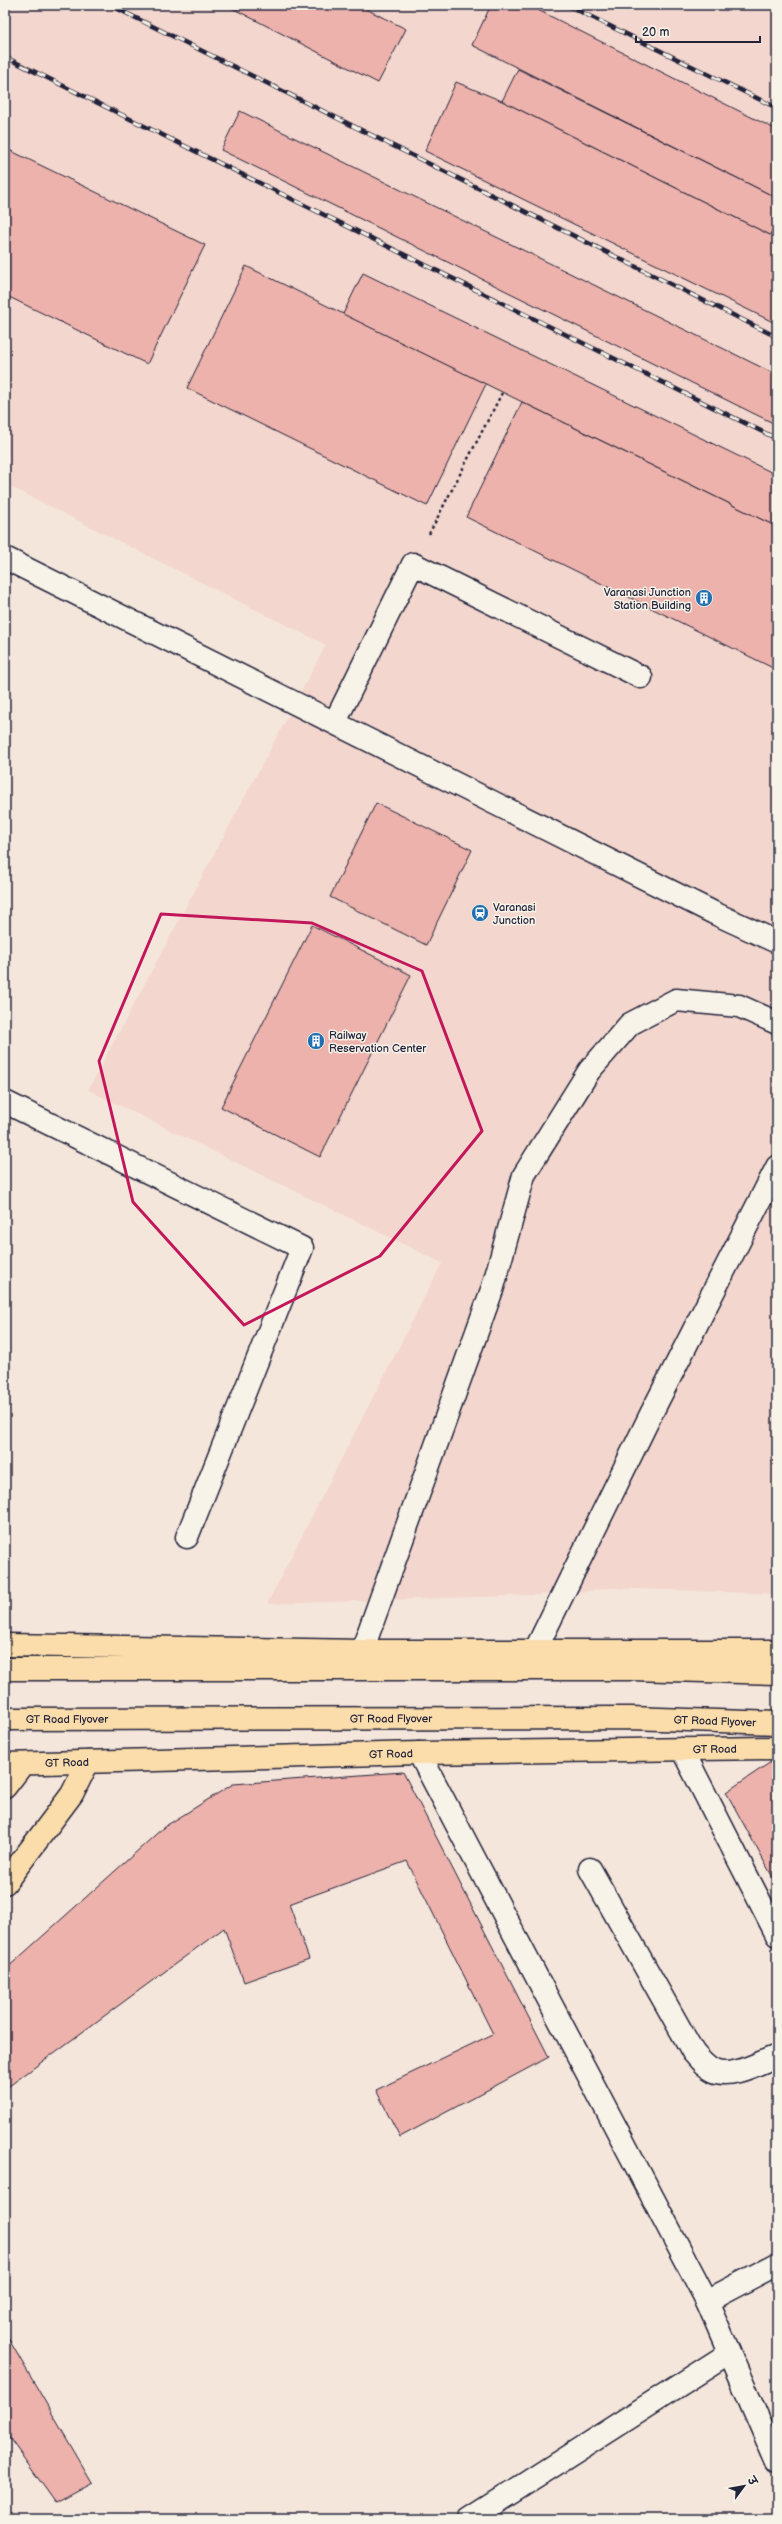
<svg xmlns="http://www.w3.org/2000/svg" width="782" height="2524" viewBox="0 0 782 2524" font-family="'Balsamiq Sans','Playpen Sans Deva',sans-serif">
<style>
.built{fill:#f3d6cd}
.building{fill:#edb2ab;stroke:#22223b}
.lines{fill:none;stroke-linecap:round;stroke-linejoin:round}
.minor-casing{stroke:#22223b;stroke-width:25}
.major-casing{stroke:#22223b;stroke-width:25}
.highway-casing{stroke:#22223b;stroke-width:25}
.path{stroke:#22223b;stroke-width:2.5;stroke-dasharray:3 3;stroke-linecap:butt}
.minor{stroke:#f7f3e8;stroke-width:22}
.major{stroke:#fbddab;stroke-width:22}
.highway{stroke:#fbddab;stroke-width:22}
.rail-casing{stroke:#22223b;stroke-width:4.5}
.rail{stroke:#f7f3e8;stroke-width:3;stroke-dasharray:9;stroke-linecap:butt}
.marked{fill:none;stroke:#c2185b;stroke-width:3;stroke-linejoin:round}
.labels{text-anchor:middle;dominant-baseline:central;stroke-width:3;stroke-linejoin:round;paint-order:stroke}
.poi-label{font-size:11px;fill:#22223b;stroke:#f7f3e8;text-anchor:start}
.street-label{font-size:11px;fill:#22223b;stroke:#f7f3e8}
</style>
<rect width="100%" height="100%" fill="#f5e6dc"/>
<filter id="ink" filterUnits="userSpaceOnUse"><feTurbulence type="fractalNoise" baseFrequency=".025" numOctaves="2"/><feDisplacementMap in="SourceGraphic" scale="8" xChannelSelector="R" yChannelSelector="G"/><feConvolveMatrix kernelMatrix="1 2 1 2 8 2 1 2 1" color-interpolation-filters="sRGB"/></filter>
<g filter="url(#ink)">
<path class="built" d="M5 5H777V1594L612 1588 565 1594 267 1604 442 1263 88 1090 326 645 5 484Z"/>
<g class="building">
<path d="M226 5H358L406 29 378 83Z"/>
<path d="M491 5H528L777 130V198L472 45Z"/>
<path d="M518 69 777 198V221L770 235 502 101Z"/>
<path d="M456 82 502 101 770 235 777 221V324L425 151Z"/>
<path d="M240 111 777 375V425L221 150Z"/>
<path d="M5 148 205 245 147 364 5 295Z"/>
<path d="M246 266 486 384 427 506 187 388Z"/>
<path d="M363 273 777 475V527L343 314Z"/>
<path d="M522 402 777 527V670L466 517Z"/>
<path d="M376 803 472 850 426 945 330 897Z"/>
<path d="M312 925 411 975 320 1157 221 1107Z"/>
<path d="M777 1758V1885L726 1792Z"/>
<path d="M403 1772 549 2057 400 2137 376 2090 493 2034 407 1861 289 1904 309 1959 244 1982 224 1928 5 2089V1970L164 1827 233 1784Z"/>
<path d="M8 2338 92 2482 55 2502 5 2432V2340Z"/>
</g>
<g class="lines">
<defs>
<g id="minor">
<path d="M5 558 714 913 777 942"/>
<path d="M335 722 413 564 641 677"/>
<path d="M5 1102 302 1248 187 1537"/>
<path d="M362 1651 493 1287 524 1175 589 1071 630 1024 676 1000 739 1006 777 1023"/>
<path d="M535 1651 651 1414 777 1167"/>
<path d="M682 1749 777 1935"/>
<path d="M419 1753 707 2301 777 2463"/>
<path d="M590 1869 693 2052C699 2059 705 2067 714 2071 732 2079 760 2062 777 2056"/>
<path d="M707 2301 777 2264"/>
<path d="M470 2519 728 2354"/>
</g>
<g id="major">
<path d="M5 1645 362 1651H777"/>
<path id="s1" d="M5 1764 419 1753 777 1748"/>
<path d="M5 1787 22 1765"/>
<path d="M5 1883 72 1794 88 1762"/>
</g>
<g id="highway">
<path d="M5 1669H631L777 1673"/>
<path id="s2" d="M5 1719 631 1718 777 1723"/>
</g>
</defs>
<use href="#minor" class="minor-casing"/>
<use href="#major" class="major-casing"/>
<use href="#highway" class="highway-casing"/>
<path class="path" d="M429 534 502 393"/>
<use href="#minor" class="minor"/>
<use href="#major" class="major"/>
<use href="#highway" class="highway"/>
<defs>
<g id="rail">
<path d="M110 5 777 337"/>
<path d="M567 5 777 108"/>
<path d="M5 57 777 439"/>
</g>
</defs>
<use href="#rail" class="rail-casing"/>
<use href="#rail" class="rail"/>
</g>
</g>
<path class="marked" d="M161 914 312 923 422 971 482 1131 380 1256 244 1325 133 1202 99 1061Z"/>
<defs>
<symbol id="building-disc" viewBox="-11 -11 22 22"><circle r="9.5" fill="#1f6fb2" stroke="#f7f3e8"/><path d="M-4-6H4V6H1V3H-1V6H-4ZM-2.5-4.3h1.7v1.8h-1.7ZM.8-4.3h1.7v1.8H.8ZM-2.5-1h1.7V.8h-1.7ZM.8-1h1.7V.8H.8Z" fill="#fff"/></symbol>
<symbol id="station-disc" viewBox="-11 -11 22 22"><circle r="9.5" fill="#1f6fb2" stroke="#f7f3e8"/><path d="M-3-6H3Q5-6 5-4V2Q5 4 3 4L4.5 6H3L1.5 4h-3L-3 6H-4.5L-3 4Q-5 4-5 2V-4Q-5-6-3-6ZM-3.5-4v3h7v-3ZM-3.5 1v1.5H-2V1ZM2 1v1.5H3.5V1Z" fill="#fff"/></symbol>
</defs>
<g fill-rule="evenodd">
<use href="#building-disc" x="694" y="588" width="20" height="20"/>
<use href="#station-disc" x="470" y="903" width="20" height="20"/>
<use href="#building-disc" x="306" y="1031" width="20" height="20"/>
</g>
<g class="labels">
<g class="poi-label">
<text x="691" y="592" text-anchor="end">Varanasi Junction<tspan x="691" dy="13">Station Building</tspan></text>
<text x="493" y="907">Varanasi<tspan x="493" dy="13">Junction</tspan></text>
<text x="329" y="1035">Railway<tspan x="329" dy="13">Reservation Center</tspan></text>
</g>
<g class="street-label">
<text stroke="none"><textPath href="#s2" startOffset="62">GT Road Flyover</textPath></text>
<text stroke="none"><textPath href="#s2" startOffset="386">GT Road Flyover</textPath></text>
<text stroke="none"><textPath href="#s2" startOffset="710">GT Road Flyover</textPath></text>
<text stroke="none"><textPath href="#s1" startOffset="710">GT Road</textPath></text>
<text stroke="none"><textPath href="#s1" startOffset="386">GT Road</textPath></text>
<text stroke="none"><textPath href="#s1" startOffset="62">GT Road</textPath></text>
</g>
</g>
<rect width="782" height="2524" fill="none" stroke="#f7f3e8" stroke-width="20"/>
<rect x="10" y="10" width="762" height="2504" fill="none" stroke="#22223b" stroke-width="1.5" filter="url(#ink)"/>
<g transform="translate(744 2486) rotate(58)" stroke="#f7f3e8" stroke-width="3" paint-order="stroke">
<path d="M0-3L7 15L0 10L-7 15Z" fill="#22223b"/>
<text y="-6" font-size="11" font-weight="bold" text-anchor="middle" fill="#22223b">उ</text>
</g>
<path d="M636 36v6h124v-6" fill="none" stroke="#22223b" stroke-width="2"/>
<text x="642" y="36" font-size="12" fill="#22223b" stroke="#f7f3e8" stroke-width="3" paint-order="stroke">20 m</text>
</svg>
